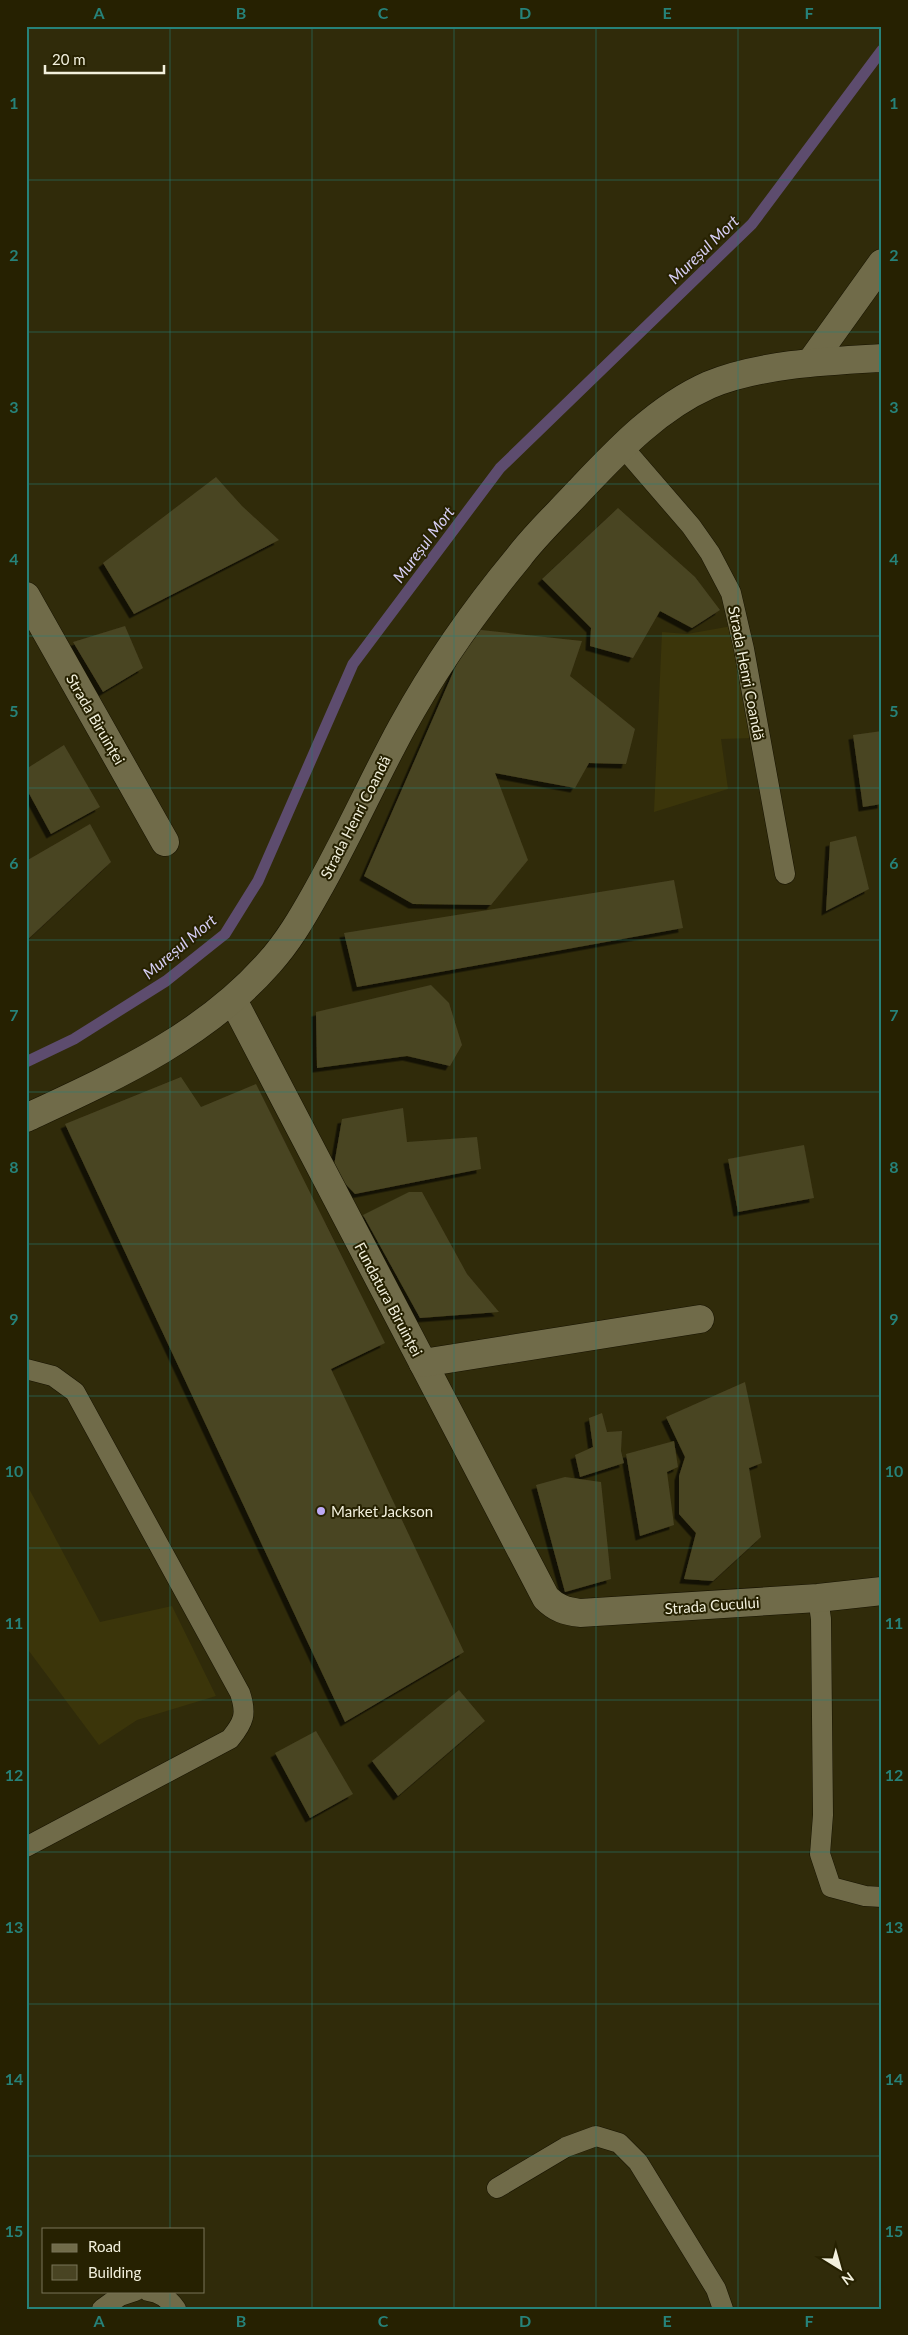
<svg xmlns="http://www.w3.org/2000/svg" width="908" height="2335" viewBox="0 0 908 2335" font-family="Lato,sans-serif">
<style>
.built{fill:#3b350a}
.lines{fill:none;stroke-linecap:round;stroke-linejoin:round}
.stream{stroke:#5d4c6e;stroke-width:11}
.building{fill:#494423;filter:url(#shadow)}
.service-casing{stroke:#171300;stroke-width:21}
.minor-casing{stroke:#171300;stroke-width:29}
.tertiary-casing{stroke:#171300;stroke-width:29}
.service{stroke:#706b49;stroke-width:20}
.minor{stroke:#706b49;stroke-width:28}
.tertiary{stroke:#706b49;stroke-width:28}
.grid{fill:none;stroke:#268279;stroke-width:1;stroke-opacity:0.55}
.poi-dot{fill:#bda9f5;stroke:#262101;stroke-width:2}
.labels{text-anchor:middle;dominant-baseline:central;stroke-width:4;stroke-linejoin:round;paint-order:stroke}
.street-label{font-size:15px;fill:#f2f0dd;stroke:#262101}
.poi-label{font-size:15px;fill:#f2f0dd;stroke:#262101;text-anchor:start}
.water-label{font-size:16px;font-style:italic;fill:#d6cef4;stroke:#262101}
.neatline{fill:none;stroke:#268279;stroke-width:2}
.grid-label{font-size:16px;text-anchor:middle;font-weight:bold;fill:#268279}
</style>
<defs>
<filter id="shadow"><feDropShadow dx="-4.5" dy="4.5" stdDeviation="0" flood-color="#0009"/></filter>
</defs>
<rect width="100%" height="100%" fill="#302b0a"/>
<g class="built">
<path d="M732 626 754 738 721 739 728 789 654 812 662 632 687 634Z"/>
<path d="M26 1483 100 1622 172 1606 216 1696 137 1720 99 1745 26 1647Z"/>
</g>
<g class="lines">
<path class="stream" d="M26 1062 74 1039 166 981 225 934 258 881 353 664 500 468 752 224 882 50"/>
</g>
<g class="building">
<path d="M216 477 242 506 279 540 134 614 103 563Z"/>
<path d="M618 508 695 577 720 610 692 628 660 611 633 658 590 646 591 628 542 579Z"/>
<path d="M125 626 143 668 103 692 73 642Z"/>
<path d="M472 629 582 641 570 676 635 729 626 764 589 763 575 788 495 773 528 860 491 905 413 904 364 876Z"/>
<path d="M882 731V804L863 807 853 735Z"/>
<path d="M64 745 100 807 51 834 26 788V769Z"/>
<path d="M90 824 111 862 26 941V861Z"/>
<path d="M856 836 869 889 826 911 830 842Z"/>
<path d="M674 880 683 928 357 987 344 933Z"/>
<path d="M431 985 449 1003 462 1045 450 1066 407 1056 317 1068 316 1012Z"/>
<path d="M181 1077 201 1107 256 1084 385 1343 331 1369 464 1652 345 1722 65 1124Z"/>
<path d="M403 1108 407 1142 477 1137 481 1169 355 1194 333 1171 342 1119Z"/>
<path d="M804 1145 814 1198 738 1212 728 1159Z"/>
<path d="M409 1192H422L467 1274 499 1312 420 1318 363 1215Z"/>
<path d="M745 1382 762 1463 749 1468 761 1537 713 1581 684 1579 696 1533 679 1514V1476L685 1457 666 1417Z"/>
<path d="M602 1413 607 1432 622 1431 621 1451 624 1463 580 1477 575 1455 593 1447 589 1418Z"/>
<path d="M674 1441 678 1467 667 1472 674 1525 640 1536 626 1454Z"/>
<path d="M565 1477 601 1482 611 1579 565 1592 536 1485Z"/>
<path d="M459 1690 485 1721 398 1796 372 1761Z"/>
<path d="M316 1731 353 1794 310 1818 275 1753Z"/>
</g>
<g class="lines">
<defs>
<g id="service">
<path d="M622 446 691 526 710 553 731 593 744 649 785 874"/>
<path d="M26 1369 53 1376 75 1392 240 1693C247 1714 244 1722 230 1739L26 1847"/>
<path d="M818 1598 821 1619 823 1815 820 1854 831 1887 865 1896 882 1897"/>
<path d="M497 2188 566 2147 596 2136 619 2143 638 2162 716 2289 723 2309"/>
<path d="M148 2291C160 2292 169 2299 176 2309"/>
<path d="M102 2309 120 2296 135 2291"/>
</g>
<g id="minor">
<path d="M811 362 882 263"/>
<path d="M26 596 165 842"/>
<path d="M233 1000 546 1598C557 1609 566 1611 580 1613L818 1598 882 1591"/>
<path d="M423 1363 700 1319"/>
</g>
<path id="tertiary" d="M26 1118C114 1077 204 1037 269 963 288 942 302 918 316 893 347 839 372 782 402 727 435 667 474 611 518 558 536 534 559 513 579 491 617 451 657 408 709 385 759 364 828 361 882 358"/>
</defs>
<use href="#service" class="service-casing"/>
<use href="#minor" class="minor-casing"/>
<use href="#tertiary" class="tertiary-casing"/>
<use href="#service" class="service"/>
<use href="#minor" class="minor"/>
<use href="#tertiary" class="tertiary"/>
</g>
<path class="grid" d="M170 26V2229M312 26V2309M454 26V2309M596 26V2309M738 26V2309M26 180H882M26 332H882M26 484H882M26 636H882M26 788H882M26 940H882M26 1092H882M26 1244H882M26 1396H882M26 1548H882M26 1700H882M26 1852H882M26 2004H882M26 2156H882M170 2291V2309"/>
<circle class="poi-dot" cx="321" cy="1511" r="5"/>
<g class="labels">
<g class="street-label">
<text transform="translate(747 673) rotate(79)">Strada Henri Coandă</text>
<text transform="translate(96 719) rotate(60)">Strada Biruinței</text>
<text transform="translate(355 817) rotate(-63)">Strada Henri Coandă</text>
<text transform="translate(389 1299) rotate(62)">Fundatura Biruinței</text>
<text transform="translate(712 1605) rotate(-4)">Strada Cucului</text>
</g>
<g class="poi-label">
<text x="331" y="1511">Market Jackson</text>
</g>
<g class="water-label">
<text transform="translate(703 249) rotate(-44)">Mureșul Mort</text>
<text transform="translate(423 544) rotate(-53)">Mureșul Mort</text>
<text transform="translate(179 946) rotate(-40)">Mureșul Mort</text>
</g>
</g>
<rect width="908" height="2335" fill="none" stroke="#262101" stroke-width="55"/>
<rect x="42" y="2228" width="162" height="65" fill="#262101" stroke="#787459"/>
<rect x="52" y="2244" width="25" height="8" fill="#706b49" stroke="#787459"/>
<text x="88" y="2252" font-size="15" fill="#f2f0dd">Road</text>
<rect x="52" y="2265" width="25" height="15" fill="#494423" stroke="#787459"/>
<text x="88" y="2278" font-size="15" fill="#f2f0dd">Building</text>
<g transform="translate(840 2268) rotate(143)" stroke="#262101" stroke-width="4" paint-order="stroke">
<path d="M0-4L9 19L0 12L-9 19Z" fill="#f2f0dd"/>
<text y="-8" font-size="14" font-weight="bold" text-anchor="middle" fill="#f2f0dd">N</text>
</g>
<path d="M45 65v8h119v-8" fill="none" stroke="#f2f0dd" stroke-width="2.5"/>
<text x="52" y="65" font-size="15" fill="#f2f0dd" stroke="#262101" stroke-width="4" paint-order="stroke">20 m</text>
<rect x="28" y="28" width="852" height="2280" class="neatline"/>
<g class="grid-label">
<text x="99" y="19">A</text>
<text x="241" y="19">B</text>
<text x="383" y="19">C</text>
<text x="525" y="19">D</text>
<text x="667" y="19">E</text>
<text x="809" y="19">F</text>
<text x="14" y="109">1</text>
<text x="894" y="109">1</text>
<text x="14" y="261">2</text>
<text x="894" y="261">2</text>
<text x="14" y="413">3</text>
<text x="894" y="413">3</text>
<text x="14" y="565">4</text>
<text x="894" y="565">4</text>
<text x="14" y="717">5</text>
<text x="894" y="717">5</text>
<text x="14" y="869">6</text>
<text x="894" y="869">6</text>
<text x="14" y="1021">7</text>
<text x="894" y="1021">7</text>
<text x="14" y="1173">8</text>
<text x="894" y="1173">8</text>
<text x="14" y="1325">9</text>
<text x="894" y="1325">9</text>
<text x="14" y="1477">10</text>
<text x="894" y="1477">10</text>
<text x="14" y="1629">11</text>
<text x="894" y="1629">11</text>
<text x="14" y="1781">12</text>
<text x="894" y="1781">12</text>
<text x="14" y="1933">13</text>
<text x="894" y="1933">13</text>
<text x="14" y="2085">14</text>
<text x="894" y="2085">14</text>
<text x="14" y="2237">15</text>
<text x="894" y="2237">15</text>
<text x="99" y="2327">A</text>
<text x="241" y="2327">B</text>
<text x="383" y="2327">C</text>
<text x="525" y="2327">D</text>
<text x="667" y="2327">E</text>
<text x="809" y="2327">F</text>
</g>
</svg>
